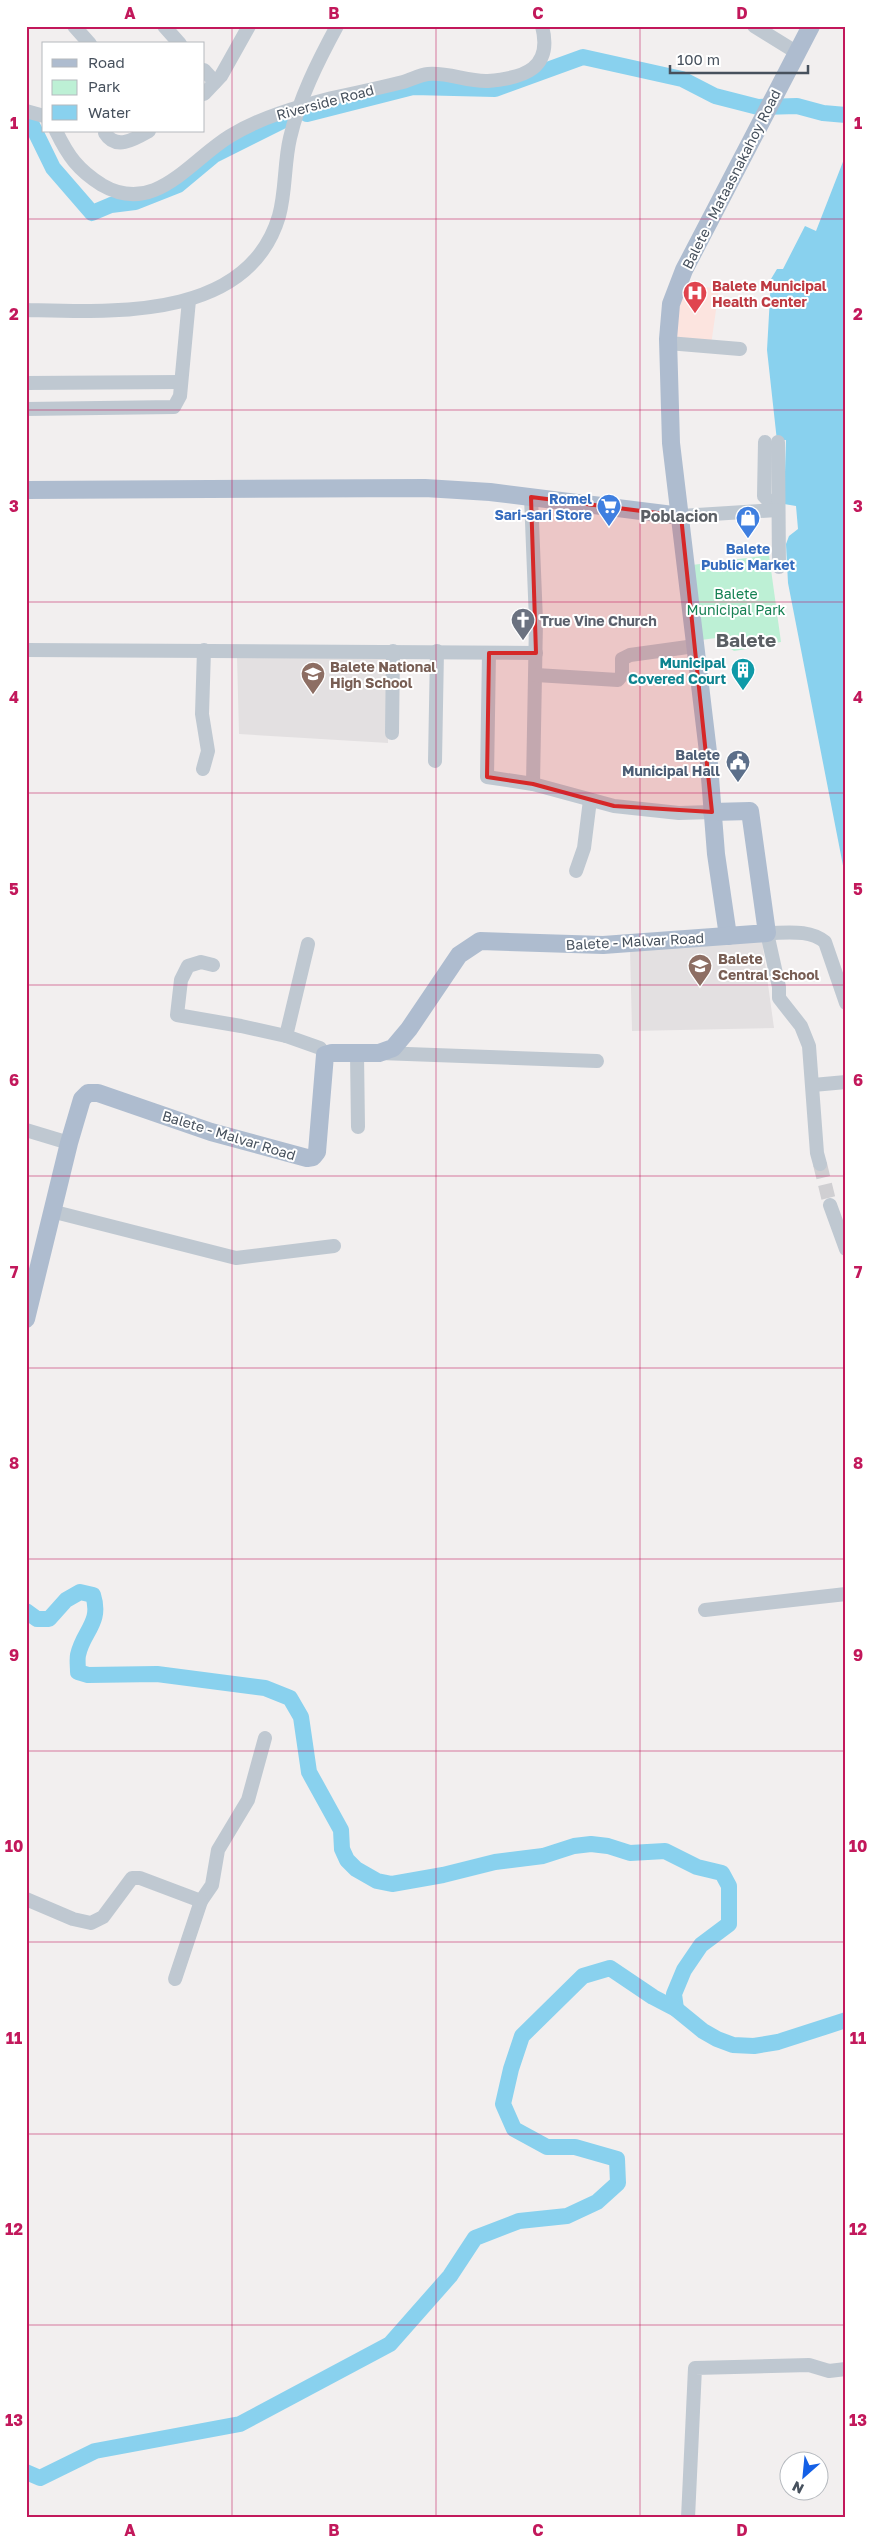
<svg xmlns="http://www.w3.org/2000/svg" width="872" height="2544" viewBox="0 0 872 2544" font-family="'Golos Text',sans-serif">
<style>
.education{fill:#e3e0e1}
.medical{fill:#fce4df}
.green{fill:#bdf0d5}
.water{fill:#89d1ee}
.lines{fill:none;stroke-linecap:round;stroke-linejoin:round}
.river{stroke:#89d1ee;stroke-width:16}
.minor-tunnel{stroke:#d0cfd2;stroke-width:14;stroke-dasharray:14 7;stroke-linecap:butt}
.minor{stroke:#bfc8d1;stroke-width:14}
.major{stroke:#aebccf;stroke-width:18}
.marked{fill:#d62828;fill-opacity:0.2;stroke:#d62828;stroke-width:4;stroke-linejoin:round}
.grid{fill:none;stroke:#c2185b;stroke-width:1;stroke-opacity:0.55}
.labels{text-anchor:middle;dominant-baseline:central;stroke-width:4;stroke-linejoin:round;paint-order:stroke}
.street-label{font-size:14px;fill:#47515d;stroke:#fff}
.health-label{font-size:14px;font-weight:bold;fill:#be3a42;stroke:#fff;text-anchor:start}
.shop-label{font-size:14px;font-weight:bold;fill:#366cbe;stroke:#fff;text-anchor:end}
.park-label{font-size:14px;fill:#158153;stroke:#fff}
.worship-label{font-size:14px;font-weight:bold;fill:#5b616d;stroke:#fff;text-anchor:start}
.culture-label{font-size:14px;font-weight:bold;fill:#0d838f;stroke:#fff;text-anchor:end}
.education-label{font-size:14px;font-weight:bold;fill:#785e54;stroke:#fff;text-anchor:start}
.service-label{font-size:14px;font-weight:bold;fill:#4e5e75;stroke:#fff;text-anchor:end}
.quarter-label{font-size:16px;font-weight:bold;fill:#5b5f64;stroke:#fff}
.district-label{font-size:19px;font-weight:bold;fill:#5b5f64;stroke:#fff}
.neatline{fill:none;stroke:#c2185b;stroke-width:2}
.grid-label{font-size:16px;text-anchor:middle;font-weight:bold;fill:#c2185b}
</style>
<rect width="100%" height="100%" fill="#f2efef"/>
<g class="education">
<path d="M237 655 387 657 388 743 239 734Z"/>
<path d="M762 941 774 1028 632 1031 630 947Z"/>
</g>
<path class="medical" d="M680 283 719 289 711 345 671 339Z"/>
<path class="green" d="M769 555 781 642C764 644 751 649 734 651L716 638 701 640 692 565Z"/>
<path class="water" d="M846 154V881L788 583 786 544 789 536 798 529 796 506 784 504 786 440 777 441 767 350 771 279 777 269H783L805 226 816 231Z"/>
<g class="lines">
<g class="river">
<path d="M307 114 413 87 495 89 583 57 682 79 715 96 758 107 797 106 823 113 846 115"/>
<path d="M26 123 32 125 53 168 92 213 111 205 135 202 178 185 214 155 286 119"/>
<path d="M26 1611 37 1619H49L66 1600 80 1592 93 1595C102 1623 83 1631 78 1655 77 1660 78 1666 78 1672L88 1675 157 1674 265 1688 290 1698 301 1717 309 1772 341 1830 342 1849 347 1860 356 1869 377 1881 392 1884 443 1875 495 1862 543 1856 574 1846 591 1844 608 1846 630 1853 665 1851 697 1867 722 1873 729 1886V1924L701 1945 684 1970 674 1994 676 2009"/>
<path d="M26 2472 40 2478 95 2451 240 2424 390 2344 450 2276 475 2238 519 2221 567 2216 597 2202 618 2183 617 2159 575 2147H547L514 2129 503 2104 511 2069 522 2036 583 1976 610 1968 653 1997 676 2009 703 2031 717 2039 733 2045 754 2046 778 2042 846 2020"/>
</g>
<path class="minor-tunnel" d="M820 1164 830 1205"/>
<g class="minor">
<path d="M74 26 90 44"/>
<path d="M164 26 180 44"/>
<path d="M754 26 796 52"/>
<path d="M204 70 215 82"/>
<path d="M204 94 221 76 249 26"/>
<path d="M26 111 44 116"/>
<path d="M56 131C68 156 78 170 102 185 155 216 189 161 230 136 261 117 297 107 332 98 356 93 379 88 403 82 411 80 419 75 428 74 448 72 468 82 488 81 525 78 553 68 542 26"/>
<path d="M105 133C116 151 135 139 149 131"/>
<path d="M26 310C112 312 248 321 279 216 286 191 284 163 290 138 299 99 318 61 337 26"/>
<path d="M668 343 740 349"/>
<path d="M26 383 181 382"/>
<path d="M26 409 174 407 180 396 189 300"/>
<path d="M765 442 764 496 777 510"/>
<path d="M778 442 779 567"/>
<path d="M531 497 536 621 533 784"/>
<path d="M681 516 777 510"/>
<path d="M26 650 536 653"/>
<path d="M489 653 487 777 533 784 614 806 679 813 712 812"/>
<path d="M536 675 618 680 622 675V659L630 655 695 646"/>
<path d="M392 733 393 651"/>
<path d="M435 761 437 651"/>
<path d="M203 769 208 751 202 714 204 650"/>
<path d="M576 871 584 848 590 800"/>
<path d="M308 944 286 1036 320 1048 325 1055"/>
<path d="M213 965 201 962 188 966 181 980 177 1015 241 1026 286 1036"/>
<path d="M380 1053 597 1061"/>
<path d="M357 1054 358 1127"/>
<path d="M813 1085 846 1082"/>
<path d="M26 1130 69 1143"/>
<path d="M820 1164 817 1153 809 1046 801 1026 779 998V987L767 933C787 933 809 929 825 942L846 1003"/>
<path d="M830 1205 846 1249"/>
<path d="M51 1211 236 1258 334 1246"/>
<path d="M705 1610 846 1594"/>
<path d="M26 1899 73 1919 91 1923 103 1917 132 1878H140L201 1901 212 1885 218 1850 248 1800 265 1738"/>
<path d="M175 1979 201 1901"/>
<path d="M688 2518 695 2368 809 2365 829 2371 846 2369"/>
</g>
<g class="major">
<path d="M26 490 425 488 490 492 681 516"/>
<path d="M728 936 716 854 708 752 671 443 668 339 671 304 684 270 811 26"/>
<path d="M26 1319 69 1143 82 1099 88 1093H98L211 1132 307 1158 313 1157 317 1152 325 1055 332 1053H379L393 1048 409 1029 459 955 480 941 603 945 767 933 750 811 712 812"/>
</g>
</g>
<path class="marked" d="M531 497 681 516 712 812 614 806 533 784 487 777 489 653H536Z"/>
<path class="grid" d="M232 26V2518M436 26V2518M640 26V2518M26 219H846M26 410H846M26 602H846M26 793H846M26 985H846M26 1176H846M26 1368H846M26 1559H846M26 1751H846M26 1942H846M26 2134H846M26 2325H846"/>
<defs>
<symbol id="hospital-pin" viewBox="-11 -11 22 30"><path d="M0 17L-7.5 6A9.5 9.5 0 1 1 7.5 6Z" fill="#e0444e" stroke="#fff"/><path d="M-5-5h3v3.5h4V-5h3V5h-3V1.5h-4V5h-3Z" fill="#fff"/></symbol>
<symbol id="supermarket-pin" viewBox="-11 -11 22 30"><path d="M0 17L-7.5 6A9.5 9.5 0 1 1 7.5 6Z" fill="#3f7fe0" stroke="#fff"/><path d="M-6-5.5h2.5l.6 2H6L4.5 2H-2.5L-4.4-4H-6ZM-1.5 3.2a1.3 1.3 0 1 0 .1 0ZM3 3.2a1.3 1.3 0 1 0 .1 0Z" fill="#fff"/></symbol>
<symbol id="shop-pin" viewBox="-11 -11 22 30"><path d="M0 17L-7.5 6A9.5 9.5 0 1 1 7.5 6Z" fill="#3f7fe0" stroke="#fff"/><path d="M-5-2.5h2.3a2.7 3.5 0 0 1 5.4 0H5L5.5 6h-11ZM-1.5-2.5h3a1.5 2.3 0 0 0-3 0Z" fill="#fff"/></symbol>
<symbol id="church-pin" viewBox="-11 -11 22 30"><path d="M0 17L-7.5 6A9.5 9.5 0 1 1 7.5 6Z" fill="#6b7280" stroke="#fff"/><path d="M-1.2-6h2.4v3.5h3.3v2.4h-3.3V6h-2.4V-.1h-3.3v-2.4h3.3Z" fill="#fff"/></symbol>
<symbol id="building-pin" viewBox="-11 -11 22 30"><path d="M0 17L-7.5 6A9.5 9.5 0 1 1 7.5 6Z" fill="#0f9aa8" stroke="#fff"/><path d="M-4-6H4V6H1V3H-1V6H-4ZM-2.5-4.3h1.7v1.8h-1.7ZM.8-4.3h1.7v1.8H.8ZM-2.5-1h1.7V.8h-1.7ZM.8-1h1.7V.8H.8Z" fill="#fff"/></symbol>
<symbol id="school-pin" viewBox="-11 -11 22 30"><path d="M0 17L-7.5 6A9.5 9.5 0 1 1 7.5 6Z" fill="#8d6e63" stroke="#fff"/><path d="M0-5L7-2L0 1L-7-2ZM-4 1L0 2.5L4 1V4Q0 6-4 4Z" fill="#fff"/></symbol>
<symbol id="civic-pin" viewBox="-11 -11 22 30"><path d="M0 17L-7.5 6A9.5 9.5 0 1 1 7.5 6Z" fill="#5c6f8a" stroke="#fff"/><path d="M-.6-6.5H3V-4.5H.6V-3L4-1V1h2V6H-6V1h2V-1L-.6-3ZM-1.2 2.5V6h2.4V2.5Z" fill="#fff"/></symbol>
</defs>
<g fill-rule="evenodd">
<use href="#hospital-pin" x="681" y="279" width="28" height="38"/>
<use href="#supermarket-pin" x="595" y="492" width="28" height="38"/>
<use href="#shop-pin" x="734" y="504" width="28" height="38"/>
<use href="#church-pin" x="509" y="606" width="28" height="38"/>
<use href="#building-pin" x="729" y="656" width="28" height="38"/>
<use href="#school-pin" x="299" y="660" width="28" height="38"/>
<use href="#civic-pin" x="724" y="748" width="28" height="38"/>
<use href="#school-pin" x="686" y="952" width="28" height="38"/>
</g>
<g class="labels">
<g class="street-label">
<text transform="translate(325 102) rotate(-15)">Riverside Road</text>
<text transform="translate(731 179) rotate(-63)">Balete - Mataasnakahoy Road</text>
<text transform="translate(635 941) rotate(-3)">Balete - Malvar Road</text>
<text transform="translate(229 1135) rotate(17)">Balete - Malvar Road</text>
</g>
<g class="health-label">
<text x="712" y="285">Balete Municipal<tspan x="712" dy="16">Health Center</tspan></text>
</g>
<g class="shop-label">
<text x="592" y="498">Romel<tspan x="592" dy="16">Sari-sari Store</tspan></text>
<text x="748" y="548" text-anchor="middle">Balete<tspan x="748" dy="16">Public Market</tspan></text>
</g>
<g class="park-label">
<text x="736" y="593">Balete<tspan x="736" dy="16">Municipal Park</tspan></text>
</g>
<g class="worship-label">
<text x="540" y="620">True Vine Church</text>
</g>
<g class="culture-label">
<text x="726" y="662">Municipal<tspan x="726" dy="16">Covered Court</tspan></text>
</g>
<g class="education-label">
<text x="330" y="666">Balete National<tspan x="330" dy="16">High School</tspan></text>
<text x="718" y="958">Balete<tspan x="718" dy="16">Central School</tspan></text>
</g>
<g class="service-label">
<text x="720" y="754">Balete<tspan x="720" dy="16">Municipal Hall</tspan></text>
</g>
<g class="quarter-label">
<text x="679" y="516">Poblacion</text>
</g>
<g class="district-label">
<text x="746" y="639">Balete</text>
</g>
</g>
<rect width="872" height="2544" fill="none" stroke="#ffffff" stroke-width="55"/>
<rect x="42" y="42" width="162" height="90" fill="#ffffff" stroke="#b5b9be"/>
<rect x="52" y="59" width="25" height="8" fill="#aebccf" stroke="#b5b9be"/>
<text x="88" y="68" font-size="15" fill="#47515d">Road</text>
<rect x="52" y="80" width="25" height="15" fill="#bdf0d5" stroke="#b5b9be"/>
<text x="88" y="92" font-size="15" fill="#47515d">Park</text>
<rect x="52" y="105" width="25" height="15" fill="#89d1ee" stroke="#b5b9be"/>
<text x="88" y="118" font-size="15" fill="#47515d">Water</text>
<g transform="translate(804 2476) rotate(207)"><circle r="24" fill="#ffffff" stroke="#b5b9be"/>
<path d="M0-4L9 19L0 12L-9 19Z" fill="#1460e6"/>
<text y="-8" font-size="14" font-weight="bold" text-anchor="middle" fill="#47515d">N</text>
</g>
<path d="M670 65v8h138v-8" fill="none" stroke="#47515d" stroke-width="2.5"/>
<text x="677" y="65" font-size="15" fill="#47515d" stroke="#ffffff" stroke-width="4" paint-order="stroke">100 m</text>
<rect x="28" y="28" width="816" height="2488" class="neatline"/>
<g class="grid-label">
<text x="130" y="19">A</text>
<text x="334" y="19">B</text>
<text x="538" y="19">C</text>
<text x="742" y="19">D</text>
<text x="14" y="129">1</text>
<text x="858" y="129">1</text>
<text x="14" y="320">2</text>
<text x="858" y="320">2</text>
<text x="14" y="512">3</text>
<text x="858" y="512">3</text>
<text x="14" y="703">4</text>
<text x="858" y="703">4</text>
<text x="14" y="895">5</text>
<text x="858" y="895">5</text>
<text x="14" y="1086">6</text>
<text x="858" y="1086">6</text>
<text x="14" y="1278">7</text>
<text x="858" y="1278">7</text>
<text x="14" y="1469">8</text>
<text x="858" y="1469">8</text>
<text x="14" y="1661">9</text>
<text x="858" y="1661">9</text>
<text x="14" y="1852">10</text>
<text x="858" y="1852">10</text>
<text x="14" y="2044">11</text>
<text x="858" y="2044">11</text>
<text x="14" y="2235">12</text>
<text x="858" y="2235">12</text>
<text x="14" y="2426">13</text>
<text x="858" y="2426">13</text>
<text x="130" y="2536">A</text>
<text x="334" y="2536">B</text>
<text x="538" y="2536">C</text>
<text x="742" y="2536">D</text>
</g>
</svg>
